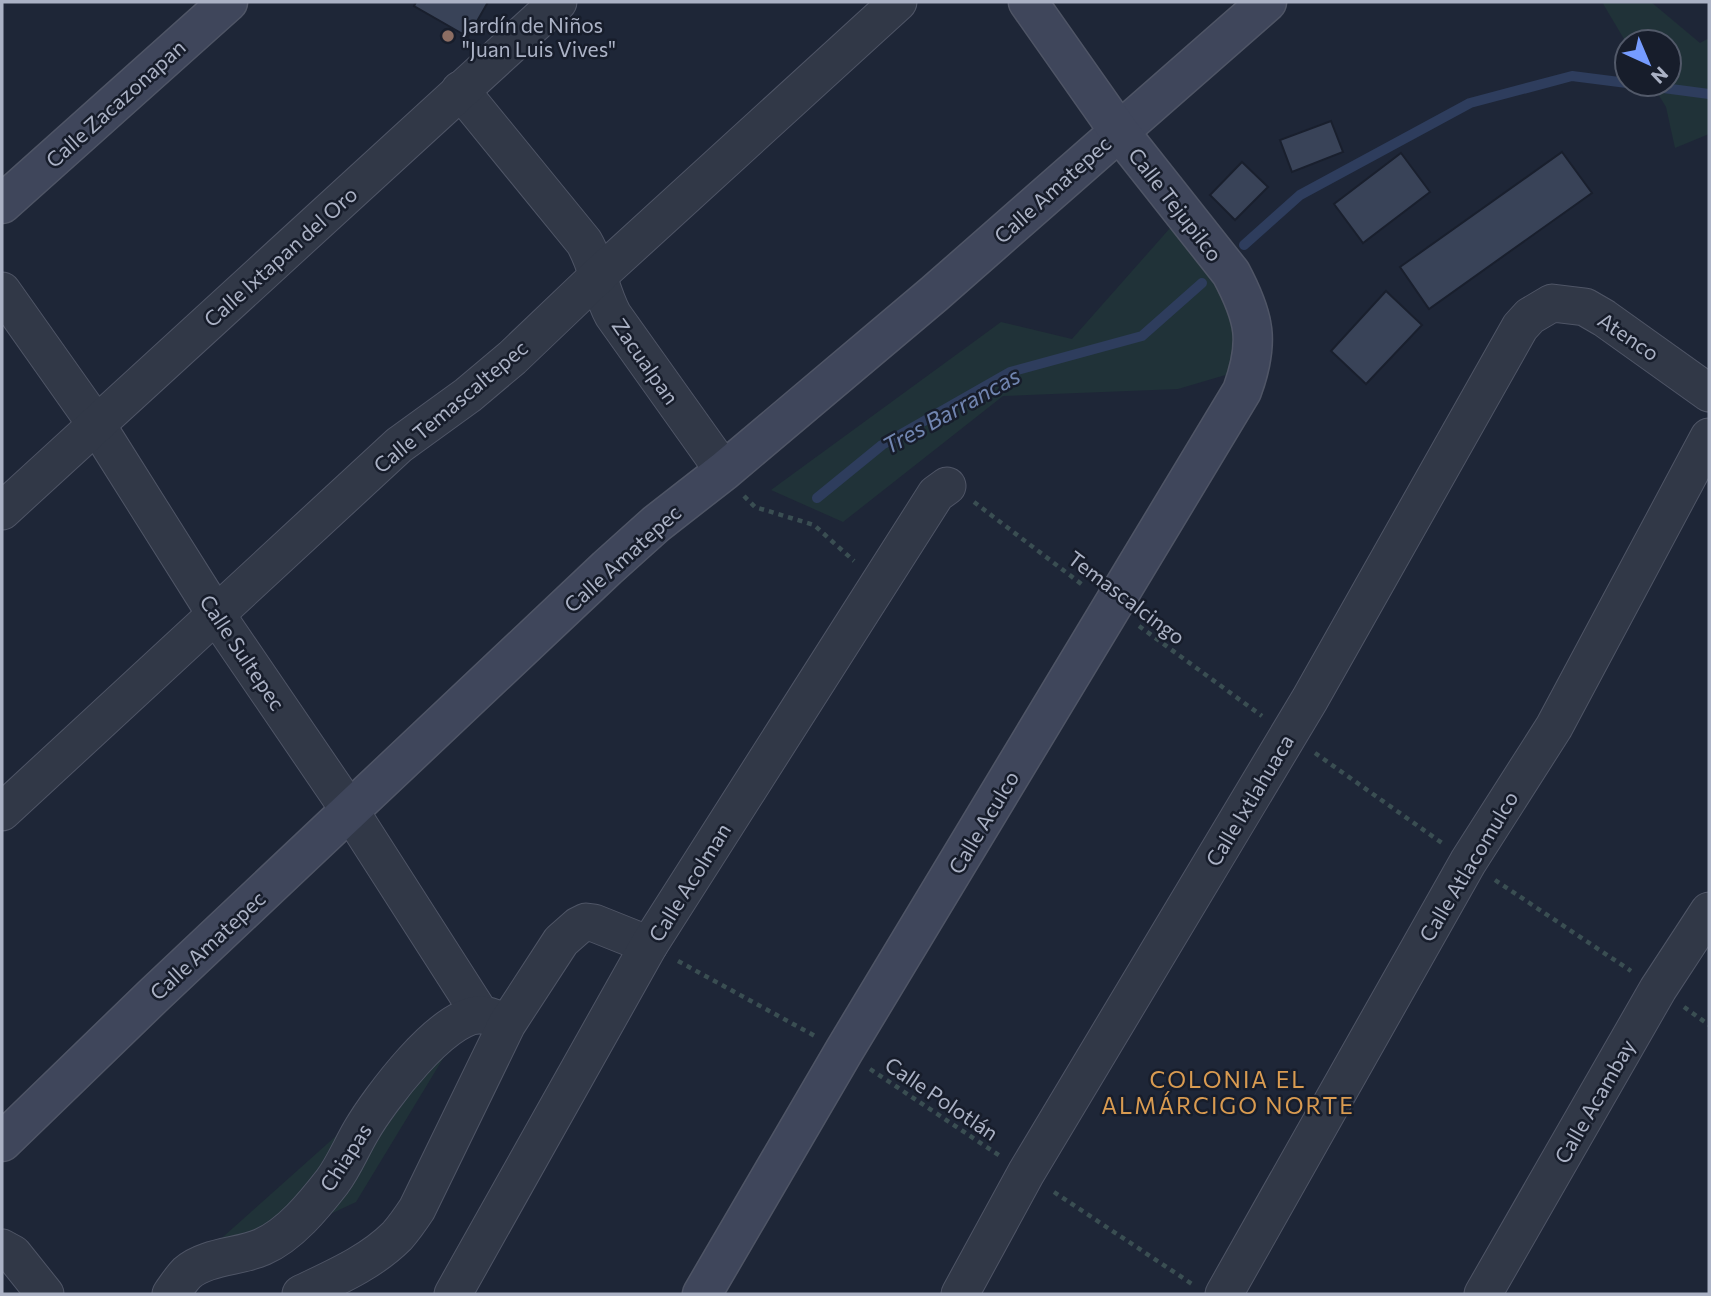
<svg xmlns="http://www.w3.org/2000/svg" width="1711" height="1296" viewBox="0 0 1711 1296" font-family="Commissioner,sans-serif">
<style>
.green{fill:#203238}
.lines{fill:none;stroke-linecap:round;stroke-linejoin:round}
.stream{stroke:#2e3d5d;stroke-width:10}
.building{fill:#394358;stroke:#191f2d;stroke-width:2}
.street-casing{stroke:#4f5566;stroke-width:39}
.secondary-casing{stroke:#4f5566;stroke-width:41}
.path{stroke:#3a4e52;stroke-width:4.5;stroke-dasharray:5 5;stroke-linecap:butt}
.street{stroke:#313847;stroke-width:37}
.secondary{stroke:#3f465b;stroke-width:38}
.education-dot{fill:#8d6e63;stroke:#171d2b;stroke-width:2.5}
.labels{text-anchor:middle;dominant-baseline:central;stroke-width:5;stroke-linejoin:round;paint-order:stroke}
.poi-label{font-size:21px;fill:#abb2c5;stroke:#171d2b;text-anchor:start}
.street-label{font-size:21px;fill:#abb2c5;stroke:#171d2b}
.water-label{font-size:23px;font-style:italic;fill:#7185b0;stroke:#171d2b}
.neighbourhood-label{font-size:23px;letter-spacing:2px;fill:#d99b51;stroke:#171d2b}
</style>
<rect width="100%" height="100%" fill="#1e2637"/>
<g class="green">
<path d="M1602 2H1651L1700 43 1709 38V134L1675 148 1666 107 1652 84H1669V42L1627 44Z"/>
<path d="M1186 210 1256 366 1178 389 1003 396 843 522 771 490 1001 322 1072 339Z"/>
<path d="M467 1019 356 1202 159 1294Z"/>
</g>
<g class="lines">
<g class="stream">
<path d="M1633 84 1709 94"/>
<path d="M1244 245 1300 195 1470 103 1572 76 1627 83"/>
<path d="M817 498 882 445 1010 372 1142 336 1202 283"/>
</g>
</g>
<g class="building">
<path d="M416 2H488L468 37 414 6Z"/>
<path d="M1331 121 1343 152 1292 172 1280 140Z"/>
<path d="M1562 152 1592 193 1429 309 1400 267Z"/>
<path d="M1401 153 1430 192 1363 243 1334 204Z"/>
<path d="M1242 162 1268 187 1235 220 1210 195Z"/>
<path d="M1386 291 1422 325 1366 384 1331 351Z"/>
</g>
<g class="lines">
<defs>
<g id="street">
<path d="M460 90 584 242C598 266 600 291 613 315L724 471"/>
<path d="M2 291 96 424 215 613 350 811 480 1014"/>
<path d="M2 511 558 2"/>
<path d="M2 812 399 445 468 395 512 358 599 275 898 2"/>
<path d="M2 1248 13 1254 45 1294"/>
<path d="M171 1294C176 1287 181 1279 187 1273 206 1256 240 1257 262 1247 290 1235 314 1205 332 1182 344 1166 351 1148 361 1131 379 1100 443 1014 480 1015 487 1015 495 1018 501 1021"/>
<path d="M301 1294C334 1278 370 1263 397 1236 404 1228 411 1218 417 1209L507 1024 561 941 578 926 586 922 594 923 649 945"/>
<path d="M453 1294 649 945 936 494 947 486"/>
<path d="M960 1294 1026 1173 1310 699 1520 327 1530 316 1552 303 1585 307 1604 318 1709 393"/>
<path d="M1224 1294 1468 862 1554 727 1709 437"/>
<path d="M1483 1294 1658 989 1709 911"/>
</g>
<g id="secondary">
<path d="M2 204 228 2"/>
<path d="M2 1142 153 996 607 568 656 524 724 471 934 294 1267 2"/>
<path d="M702 1294 844 1051 1242 391C1260 342 1255 318 1231 273L1118 130 1028 2"/>
</g>
</defs>
<use href="#street" class="street-casing"/>
<use href="#secondary" class="secondary-casing"/>
<g class="path">
<path d="M744 496 755 507 814 525 854 561"/>
<path d="M974 502 1084 586"/>
<path d="M1139 626 1262 716"/>
<path d="M1315 753 1442 843"/>
<path d="M1495 880 1631 971"/>
<path d="M678 961 815 1036"/>
<path d="M1684 1007 1709 1025"/>
<path d="M870 1069 1000 1156"/>
<path d="M1054 1192 1192 1284"/>
</g>
<use href="#street" class="street"/>
<use href="#secondary" class="secondary"/>
</g>
<circle class="education-dot" cx="448" cy="36" r="7"/>
<g class="labels">
<g class="poi-label">
<text x="462" y="24">Jardín de Niños<tspan x="462" dy="24">"Juan Luis Vives"</tspan></text>
</g>
<g class="street-label">
<text transform="translate(115 103) rotate(-42)">Calle Zacazonapan</text>
<text transform="translate(1052 189) rotate(-42)">Calle Amatepec</text>
<text transform="translate(1176 204) rotate(52)">Calle Tejupilco</text>
<text transform="translate(280 256) rotate(-42)">Calle Ixtapan del Oro</text>
<text transform="translate(1629 336) rotate(34)">Atenco</text>
<text transform="translate(646 361) rotate(55)">Zacualpan</text>
<text transform="translate(450 406) rotate(-40)">Calle Temascaltepec</text>
<text transform="translate(622 558) rotate(-42)">Calle Amatepec</text>
<text transform="translate(1127 597) rotate(37)">Temascalcingo</text>
<text transform="translate(243 652) rotate(56)">Calle Sultepec</text>
<text transform="translate(1249 800) rotate(-59)">Calle Ixtlahuaca</text>
<text transform="translate(983 822) rotate(-59)">Calle Aculco</text>
<text transform="translate(1468 866) rotate(-59)">Calle Atlacomulco</text>
<text transform="translate(689 882) rotate(-58)">Calle Acolman</text>
<text transform="translate(207 945) rotate(-43)">Calle Amatepec</text>
<text transform="translate(942 1098) rotate(34)">Calle Polotlán</text>
<text transform="translate(1594 1101) rotate(-60)">Calle Acambay</text>
<text transform="translate(345 1157) rotate(-57)">Chiapas</text>
</g>
<g class="water-label">
<text transform="translate(951 410) rotate(-29)">Tres Barrancas</text>
</g>
<g class="neighbourhood-label">
<text x="1228" y="1079">COLONIA EL<tspan x="1228" dy="26">ALMÁRCIGO NORTE</tspan></text>
</g>
</g>
<rect width="1711" height="1296" fill="none" stroke="#abb2c5" stroke-width="7"/>
<g transform="translate(1648 63) rotate(136)"><circle r="33" fill="#171d2b" stroke="#525969" stroke-width="2"/>
<path d="M0-5L12 26L0 18L-12 26Z" fill="#769cff"/>
<text y="-10" font-size="19" font-weight="bold" text-anchor="middle" fill="#abb2c5">N</text>
</g>
</svg>
